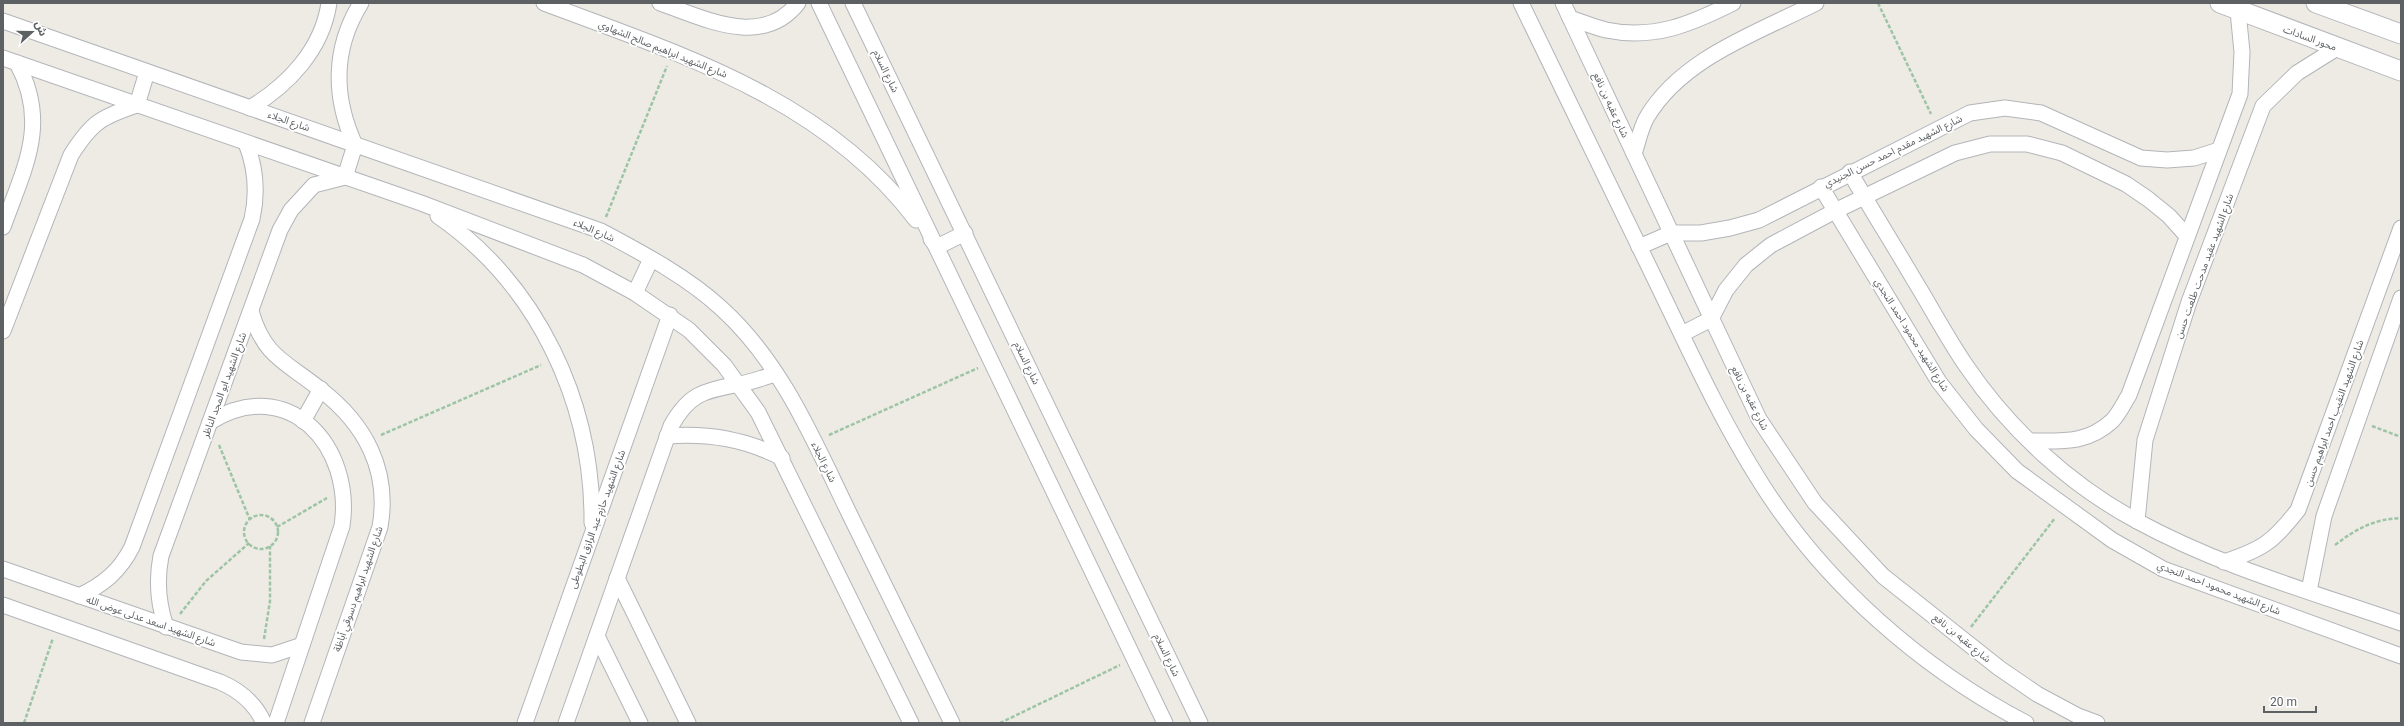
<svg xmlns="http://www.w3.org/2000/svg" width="2404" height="726" viewBox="0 0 2404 726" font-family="Roboto,'Noto Sans Arabic',sans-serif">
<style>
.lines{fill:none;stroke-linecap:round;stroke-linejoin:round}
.minor-casing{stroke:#b2b5b9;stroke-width:17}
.tertiary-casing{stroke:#b2b5b9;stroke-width:21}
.path{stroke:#9dc5a5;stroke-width:2.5;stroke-dasharray:4 2;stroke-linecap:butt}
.minor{stroke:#fff;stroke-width:15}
.tertiary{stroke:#fff;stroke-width:19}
.labels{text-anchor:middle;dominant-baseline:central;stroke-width:3.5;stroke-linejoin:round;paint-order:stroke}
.street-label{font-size:10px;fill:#5d6164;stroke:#fff}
</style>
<rect width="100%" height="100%" fill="#eeebe5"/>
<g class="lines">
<defs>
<g id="minor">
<path d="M544 3C680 54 825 99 916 220"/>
<path d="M660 3C704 18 762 49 798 3"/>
<path d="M819 3 1165 723"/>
<path d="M853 3 1200 723"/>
<path d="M1521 3C1565 94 1609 184 1653 275 1687 345 1719 417 1761 483 1825 584 1921 668 2026 723"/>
<path d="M1563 3 1759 419 1815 503 1883 576 1999 668 2037 694 2078 716 2097 723"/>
<path d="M1570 18C1582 22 1594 27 1606 30 1654 40 1691 24 1733 3"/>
<path d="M3 21 601 231C642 253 686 276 721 308 782 363 814 441 849 513 883 583 917 653 952 723"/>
<path d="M3 58 421 203 583 265 635 293 689 330 724 365 758 412 911 723"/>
<path d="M250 108C288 85 322 50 329 3"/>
<path d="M1634 154C1638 142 1641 127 1647 117 1682 58 1757 33 1816 3"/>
<path d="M1850 172C1870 208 1892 242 1913 278 1931 307 1947 338 1967 367 2010 430 2070 485 2137 521 2219 566 2312 592 2401 623"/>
<path d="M1821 187 1939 382 1976 429 2017 471 2112 540 2163 569 2401 656"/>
<path d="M438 216C538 285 593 403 592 523"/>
<path d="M3 227C24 168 50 124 17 63"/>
<path d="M931 239 937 247 965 233"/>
<path d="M1639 247 1671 233H1701L1730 228 1759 220 1970 113 2005 108 2041 113 2141 158 2167 160 2194 158 2219 150"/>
<path d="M635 293 651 259"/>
<path d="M251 311C264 358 287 362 321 390 365 424 390 470 380 527L312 723"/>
<path d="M3 331 71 155C92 122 101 117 137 105L147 72"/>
<path d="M1682 334 1711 319 1726 290 1746 265 1771 245 1835 211 1955 153 1990 144H2027L2062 153 2126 184 2148 199 2169 216 2187 236"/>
<path d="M303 421 321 389"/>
<path d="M210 422C289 373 354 447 342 526L276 723"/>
<path d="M667 436C709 433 745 439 782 458"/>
<path d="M2030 441C2062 441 2087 444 2112 421 2119 414 2124 403 2129 395L2240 94 2242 52 2238 11"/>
<path d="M2137 521 2145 440 2189 302 2263 106 2297 73 2337 48"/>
<path d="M2224 562C2263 549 2273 542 2298 510L2401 228"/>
<path d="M3 569 241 652 272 655 302 645"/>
<path d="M617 578 688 723"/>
<path d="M2309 591 2324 516 2401 298"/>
<path d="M79 596C103 585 120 571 132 547L252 219C258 192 256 168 246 143"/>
<path d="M3 605 220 682C239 690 255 703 264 723"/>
<path d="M166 627C158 603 156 581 161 556L280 230 291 210 314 185 345 177 355 145C333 97 333 48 361 3"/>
<path d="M597 636 640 723"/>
<path d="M525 723 670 315"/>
<path d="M566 723 671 426C690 392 705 391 740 384 752 382 764 377 776 374"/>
</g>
<g id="tertiary">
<path d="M2220 3 2401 71"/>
<path d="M2316 3 2401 34"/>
</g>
</defs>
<use href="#minor" class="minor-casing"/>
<use href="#tertiary" class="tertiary-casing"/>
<g class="path">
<path d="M1878 3 1931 114"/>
<path d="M606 217 667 66"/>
<path d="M2372 426 2401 437"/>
<path d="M381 435 541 365"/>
<path d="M829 435 978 368"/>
<path d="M219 445 250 520"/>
<circle cx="261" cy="532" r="17"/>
<path d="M277 527 327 498"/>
<path d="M2335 545C2356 529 2374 519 2401 518"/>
<path d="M180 614 206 581 249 543"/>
<path d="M1971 627 2055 518"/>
<path d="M264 639 270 601V546"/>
<path d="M24 723 53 638"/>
<path d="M1000 723 1120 665"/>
</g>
<use href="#minor" class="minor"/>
<use href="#tertiary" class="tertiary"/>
</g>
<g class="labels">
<g class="street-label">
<text transform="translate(2310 38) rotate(20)">محور السادات</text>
<text transform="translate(663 49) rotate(22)">شارع الشهيد ابراهيم صالح الشهاوي</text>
<text transform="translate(886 71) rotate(64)">شارع السلام</text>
<text transform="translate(1611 105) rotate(65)">شارع عقبه بن نافع</text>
<text transform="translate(289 121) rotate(19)">شارع الجلاء</text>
<text transform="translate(1893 151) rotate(-26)">شارع الشهيد مقدم احمد حسن الجنيدي</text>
<text transform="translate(594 230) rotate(23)">شارع الجلاء</text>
<text transform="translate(2204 266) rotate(-70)">شارع الشهيد عقيد مدحت طلعت حسن</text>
<text transform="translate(1912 335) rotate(58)">شارع الشهيد محمود احمد النجدي</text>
<text transform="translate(1027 363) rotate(64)">شارع السلام</text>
<text transform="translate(224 385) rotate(-70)">شارع الشهيد ابو المجد الناظر</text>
<text transform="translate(1750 398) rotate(63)">شارع عقبه بن نافع</text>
<text transform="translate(2334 413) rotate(-70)">شارع الشهيد النقيب احمد ابراهيم حسن</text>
<text transform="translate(824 462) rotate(64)">شارع الجلاء</text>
<text transform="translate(597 519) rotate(-70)">شارع الشهيد حازم عبد الرازق البطوطى</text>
<text transform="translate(2219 588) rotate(21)">شارع الشهيد محمود احمد النجدي</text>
<text transform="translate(358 589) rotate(-71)">شارع الشهيد ابراهيم دسوقي أباظة</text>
<text transform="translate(151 621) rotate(19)">شارع الشهيد اسعد عدلى عوض الله</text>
<text transform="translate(1962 638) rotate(39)">شارع عقبه بن نافع</text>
<text transform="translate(1167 655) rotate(64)">شارع السلام</text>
</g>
</g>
<rect width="2404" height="726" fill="none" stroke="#5d6164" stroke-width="8"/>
<g transform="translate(32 32) rotate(69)" stroke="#ffffff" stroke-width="3" paint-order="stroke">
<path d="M0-3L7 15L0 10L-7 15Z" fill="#5d6164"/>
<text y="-6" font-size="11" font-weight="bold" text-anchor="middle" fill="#5d6164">ش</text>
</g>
<path d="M2264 706v6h52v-6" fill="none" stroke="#5d6164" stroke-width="2"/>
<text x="2270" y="706" font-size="12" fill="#5d6164" stroke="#ffffff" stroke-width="3" paint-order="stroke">20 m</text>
</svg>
